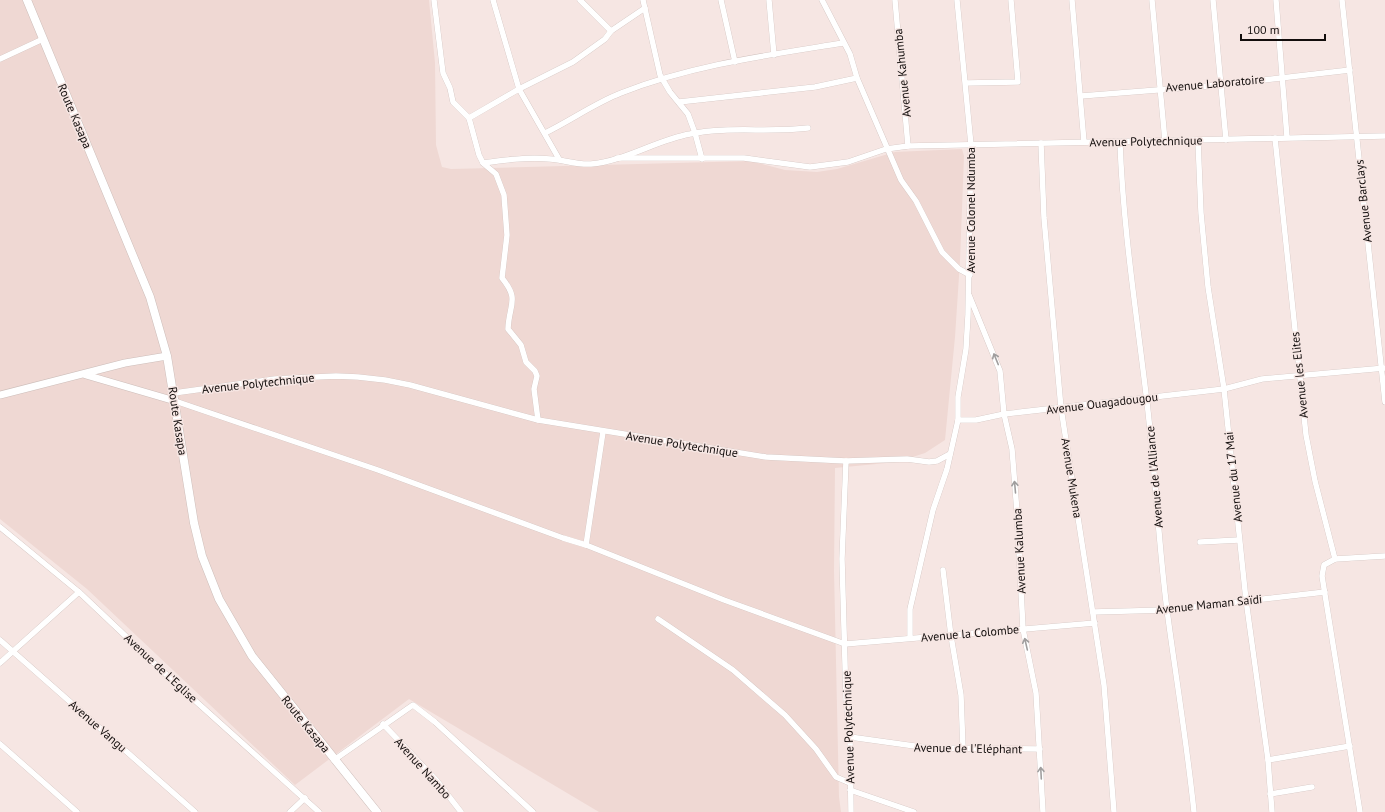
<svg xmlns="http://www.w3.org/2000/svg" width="1385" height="812" viewBox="0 0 1385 812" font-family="'PT Sans',sans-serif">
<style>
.built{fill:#efd8d3}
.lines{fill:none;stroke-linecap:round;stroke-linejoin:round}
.minor-casing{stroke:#cdbeba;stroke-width:6}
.tertiary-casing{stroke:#cdbeba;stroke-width:8}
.secondary-casing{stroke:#cdbeba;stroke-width:9}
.minor{stroke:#fff;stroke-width:5.5}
.tertiary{stroke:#fff;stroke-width:7}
.secondary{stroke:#fff;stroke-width:8}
.oneway{stroke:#a09e9e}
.labels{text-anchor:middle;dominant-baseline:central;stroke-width:3;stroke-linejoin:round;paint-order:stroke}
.street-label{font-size:12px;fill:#120d0c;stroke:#f6e6e3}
</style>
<rect width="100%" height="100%" fill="#f6e6e3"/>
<path class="built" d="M0 0H429L435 63 436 145 442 167 451 169 750 161 785 170 817 172 837 169 895 152 962 149 964 156 960 261 955 337 945 440 925 453 897 462 835 468 834 571 839 797 841 812H599L409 699 295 785 87 589 0 519Z"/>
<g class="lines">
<defs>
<g id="minor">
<path d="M434 0 443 73 450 88 453 102 469 118 479 155 483 163 496 174 504 195 507 235 502 278C520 300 509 304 508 329L521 345 526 362 535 371 537 376 534 389 538 420"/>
<path d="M493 0 519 89 559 159"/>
<path d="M580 0 611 31"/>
<path d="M643 0 660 75 670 92 688 114 695 133 702 159"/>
<path d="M721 0 735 62"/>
<path d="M769 0 774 55"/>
<path d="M822 0 850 54 857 78 901 180 916 201 942 252 959 269 970 275"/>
<path d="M895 0 908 146"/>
<path d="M957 0 971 145 968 315 966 349 958 397V420"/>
<path d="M1072 0 1084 142"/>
<path d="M1152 0 1165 141"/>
<path d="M1213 0 1226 140"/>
<path d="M1276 0 1287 137"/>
<path d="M1342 0 1385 402"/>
<path d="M0 59 43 39"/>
<path d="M966 83 1018 82 1011 0"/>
<path d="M1081 96 1221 85 1350 70"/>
<path d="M679 102 815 87 857 78"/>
<path d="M469 118 519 89 573 62 605 39 611 31 645 8"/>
<path d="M545 133C570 121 595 103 621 93 692 65 769 55 843 43"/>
<path d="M1275 138 1306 435 1315 481 1335 559 1385 556"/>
<path d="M1198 141 1201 213 1208 287 1224 389 1246 600 1268 760 1272 812"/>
<path d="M1120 142C1123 227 1136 310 1146 394 1155 466 1158 539 1167 610 1176 678 1187 744 1194 812"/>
<path d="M1041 143 1044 218 1061 408 1104 685 1114 812"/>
<path d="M617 158H744L810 167 848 162 886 149 908 146 1385 136"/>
<path d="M483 163C505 160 527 157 550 159 564 160 577 165 591 164 626 161 656 140 690 134 729 126 769 133 808 128"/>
<path d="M969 295 1000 371 1004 414 1012 449 1017 512 1023 629 1036 693 1043 812"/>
<path d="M174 393 275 379 336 376 358 377 385 380 410 385 538 420 766 457 846 461 907 459 929 462 937 461 950 454"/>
<path d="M175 401 378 470 563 538 586 545 724 600 845 644 1095 623"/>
<path d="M846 461 842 559 846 699 850 737 851 812"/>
<path d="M0 527 79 592 171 679 319 812"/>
<path d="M1200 542 1239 540"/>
<path d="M586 545 603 432"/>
<path d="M1335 559 1324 565 1322 576 1360 812"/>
<path d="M943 570 951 636 961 695 963 749"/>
<path d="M1093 612 1167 610 1325 592"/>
<path d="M658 619 733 670 785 715 816 749 836 777 850 783"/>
<path d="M910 638V609L933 510 947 469 958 420H976L1004 414 1224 389 1262 379 1385 368"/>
<path d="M0 640 195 812"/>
<path d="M0 663 79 592"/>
<path d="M383 724 437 781 461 812"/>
<path d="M850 737 929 748 1040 749"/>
<path d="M0 744 77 812"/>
<path d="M334 760 413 705 435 722 533 812"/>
<path d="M1268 760 1350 746"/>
<path d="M850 790 914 812"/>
<path d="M1270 794 1312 787"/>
<path d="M290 812 305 798"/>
</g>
<g id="tertiary">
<path d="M86 375 175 401"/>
<path d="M0 395 125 363 167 356"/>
</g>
<path id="secondary" d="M27 0 150 297 167 356 194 523 202 556 219 599 252 656 377 812"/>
</defs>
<use href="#minor" class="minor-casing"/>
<use href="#tertiary" class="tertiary-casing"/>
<use href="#secondary" class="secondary-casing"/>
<use href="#minor" class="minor"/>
<use href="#tertiary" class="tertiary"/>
<use href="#secondary" class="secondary"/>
</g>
<defs><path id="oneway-shaft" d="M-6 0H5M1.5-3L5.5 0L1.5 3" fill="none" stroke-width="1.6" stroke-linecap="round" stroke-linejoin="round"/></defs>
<g class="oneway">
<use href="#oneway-shaft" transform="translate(996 359) rotate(-112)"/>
<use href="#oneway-shaft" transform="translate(1015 487) rotate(-95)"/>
<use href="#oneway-shaft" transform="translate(1026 644) rotate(-103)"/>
<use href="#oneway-shaft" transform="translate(1041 773) rotate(-93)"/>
</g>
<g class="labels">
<g class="street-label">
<text transform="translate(902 73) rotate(-96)">Avenue Kahumba</text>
<text transform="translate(1215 83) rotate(-5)">Avenue Laboratoire</text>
<text transform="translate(75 116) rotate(67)">Route Kasapa</text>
<text transform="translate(1146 141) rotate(-1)">Avenue Polytechnique</text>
<text transform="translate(1363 201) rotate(-96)">Avenue Barclays</text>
<text transform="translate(970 210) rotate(-90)">Avenue Colonel Ndumba</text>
<text transform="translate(1299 375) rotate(-96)">Avenue les Elites</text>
<text transform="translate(258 383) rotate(-6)">Avenue Polytechnique</text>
<text transform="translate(1102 403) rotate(-7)">Avenue Ouagadougou</text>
<text transform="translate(178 421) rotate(81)">Route Kasapa</text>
<text transform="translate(682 444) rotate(9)">Avenue Polytechnique</text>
<text transform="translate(1154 477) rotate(-95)">Avenue de l'Alliance</text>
<text transform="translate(1233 477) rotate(-96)">Avenue du 17 Mai</text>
<text transform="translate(1072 478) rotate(81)">Avenue Mukena</text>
<text transform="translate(1019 551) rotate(-93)">Avenue Kalumba</text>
<text transform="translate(1209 604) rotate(-6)">Avenue Maman Saïdi</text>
<text transform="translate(970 633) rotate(-5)">Avenue la Colombe</text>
<text transform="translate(161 668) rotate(43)">Avenue de L'Eglise</text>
<text transform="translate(306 724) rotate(51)">Route Kasapa</text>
<text transform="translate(98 726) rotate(41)">Avenue Vangu</text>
<text transform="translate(848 727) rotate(-92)">Avenue Polytechnique</text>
<text transform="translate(968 748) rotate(1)">Avenue de l'Eléphant</text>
<text transform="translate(423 768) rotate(48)">Avenue Nambo</text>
</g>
</g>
<path d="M1241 34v6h84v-6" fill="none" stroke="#120d0c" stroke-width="2"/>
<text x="1247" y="34" font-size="12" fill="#120d0c" stroke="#f6e6e3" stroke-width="3" paint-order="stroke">100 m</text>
</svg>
